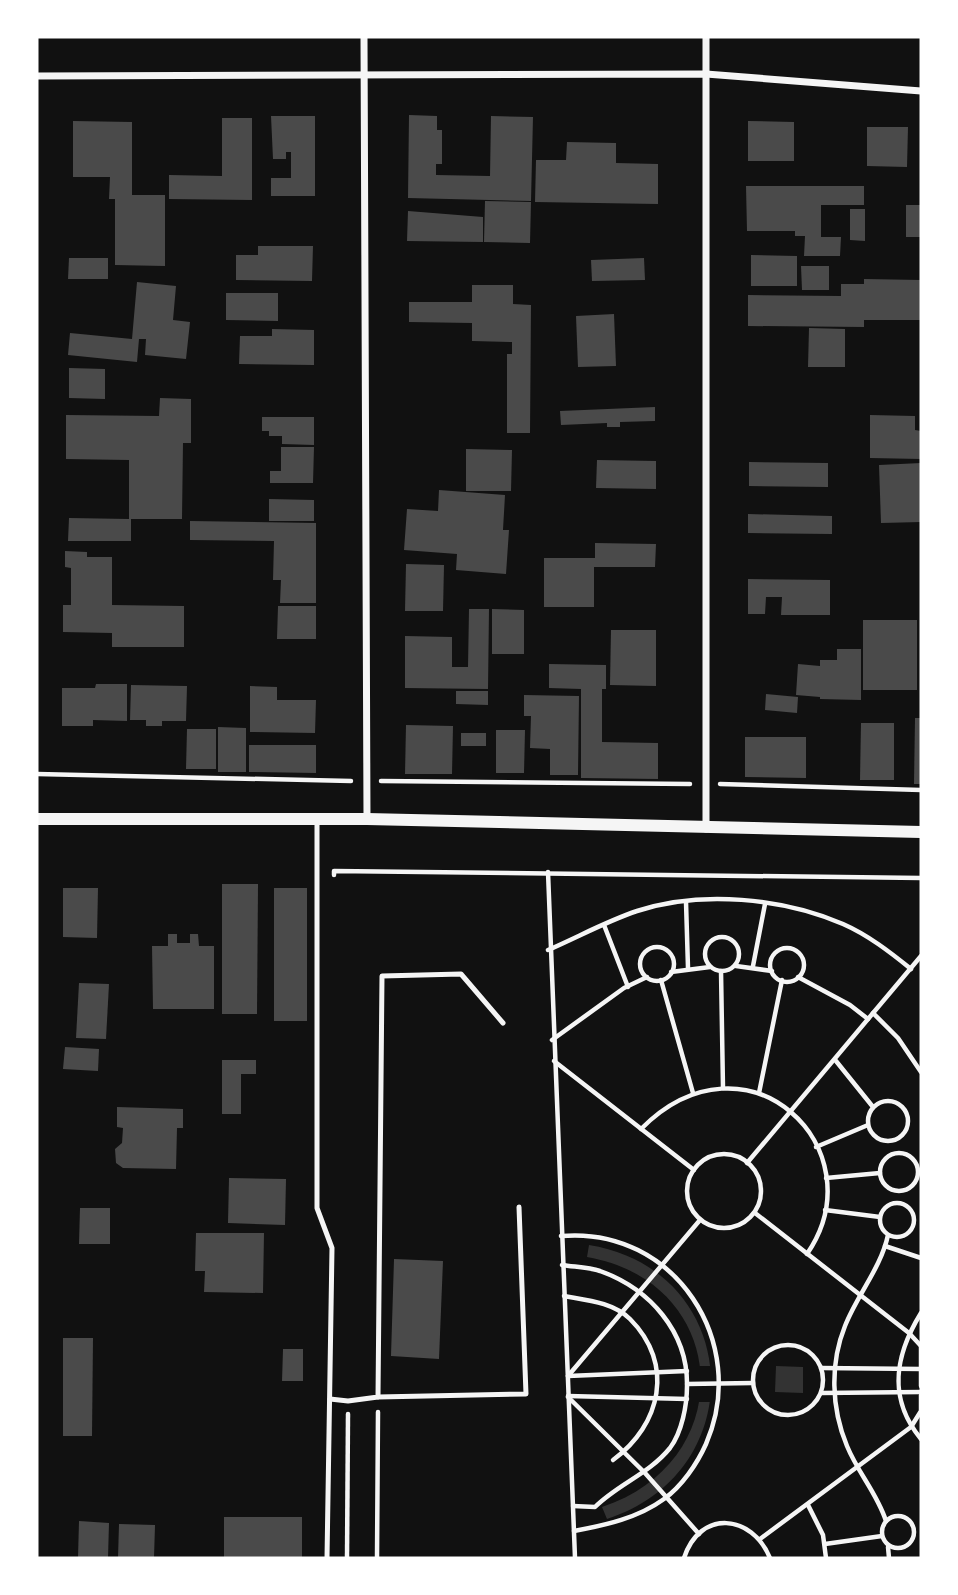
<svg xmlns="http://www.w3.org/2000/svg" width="958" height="1595" viewBox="0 0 958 1595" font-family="'PT Sans Narrow',sans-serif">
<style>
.water{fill:#333}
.pier{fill:#111}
.building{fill:#4a4a4a}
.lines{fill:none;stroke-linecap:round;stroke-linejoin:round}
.path{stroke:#f5f5f5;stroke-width:4.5}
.service{stroke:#f5f5f5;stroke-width:5}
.minor{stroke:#f5f5f5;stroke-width:7}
.tertiary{stroke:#f5f5f5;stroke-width:12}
</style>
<rect width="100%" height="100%" fill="#111"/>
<g class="water">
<path d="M589 1245C743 1270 754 1472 607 1519L602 1507C741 1461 731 1282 587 1257Z"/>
<path d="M776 1366 803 1367V1393L775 1392Z"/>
</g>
<rect class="pier" x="696" y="1366" width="19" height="36"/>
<g class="building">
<path d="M409 115 437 116V130H442V164H436V175L490 176 491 116 533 117 531 201 408 198Z"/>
<path d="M271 116H315V196H271V178H291V152H286V159H273Z"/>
<path d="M222 118H252V200L169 199V175L222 176Z"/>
<path d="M73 121 132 122V195H165V266L115 265V199H109L110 177H73Z"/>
<path d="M748 121 794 122V161H748Z"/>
<path d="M867 127H908L907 167 867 166Z"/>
<path d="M567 142 616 143V163L658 164V204L535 202 536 160H566Z"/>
<path d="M746 186H864V205H821V237H841L840 256H804L805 236H795V231H747Z"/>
<path d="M485 201 531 202 530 243 484 242Z"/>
<rect x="906" y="205" width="15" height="32"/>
<path d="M850 209H865V241L850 240Z"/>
<path d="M408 211 483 217V242L407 241Z"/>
<path d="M258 246H313L312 281 236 280V255H258Z"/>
<path d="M751 255 797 256V286H751Z"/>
<path d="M69 258H108V279H68Z"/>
<path d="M644 258 645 280 592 281 591 260Z"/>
<path d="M801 266H829V290H802Z"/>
<path d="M864 279 921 280V320H864V327L748 326V295L841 296V284H864Z"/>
<path d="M137 282 176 286 173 320 190 322 186 359 145 355 146 339H139L137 362 68 355 70 333 132 339Z"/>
<path d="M472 285H513V304L531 305 530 433H507V354H512V342L472 341V323L409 322V302H472Z"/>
<path d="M226 293H278V321L226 320Z"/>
<path d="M614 314 616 366 578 367 576 316Z"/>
<path d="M809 328 845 329V367H808Z"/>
<path d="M272 329 314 330V365L239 364 240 336H272Z"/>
<path d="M69 368 105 369V399L69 398Z"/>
<path d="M160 398 191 399V443H183L182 519H131V541H68L69 518 129 519V460L66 459V415L159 416Z"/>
<path d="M655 407V421L620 422V427H607V423L561 425 560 411Z"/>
<path d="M870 415 915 416V430L921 431V459L870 458Z"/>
<path d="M262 417H314V445L282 444V436H269V431H262Z"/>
<path d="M281 447H314L313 483H270V471H281Z"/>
<path d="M466 449 512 450 511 491H466Z"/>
<path d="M597 460 656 461V489L596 488Z"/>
<path d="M749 462 828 463V487L749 486Z"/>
<path d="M921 463V522L881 523 879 465Z"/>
<path d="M439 490 505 495 503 530H509L506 574 456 570 457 554 404 550 407 509 438 511Z"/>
<path d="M269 499 314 500V521H269Z"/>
<path d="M748 514 832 516V534L748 533Z"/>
<path d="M190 521 316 523V603H280L281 580H273L274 541 190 540Z"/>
<path d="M595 543 656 544 655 567H594V607H544V558H595Z"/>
<path d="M65 551 87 552V557H112V605L184 606V647H112V633L63 632V605H71V568L65 567Z"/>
<path d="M406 564 444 565 443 611H405Z"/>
<path d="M748 579 830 580V615H781L782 597H766L765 614H748Z"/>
<path d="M278 606H316V639H277Z"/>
<path d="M469 609H489L488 689 405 688V636L452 637V667H468Z"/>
<path d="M492 609 524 610V654H492Z"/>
<rect x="863" y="620" width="54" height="70"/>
<path d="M611 630H656V686L610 685Z"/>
<path d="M837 649H861V700L820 699V697L796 695 798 664 820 666V660H837Z"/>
<path d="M549 664 606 665V689H602V742L658 743V779L581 778V689L549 688Z"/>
<path d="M96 684H127V721L93 720V726H62V688H95Z"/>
<path d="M131 685 187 686 186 721H162V726H146V720H130Z"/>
<path d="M250 686 277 687V700H316L315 733 250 732Z"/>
<path d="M456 691H488V705L456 704Z"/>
<path d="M766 694 798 697 797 713 765 710Z"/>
<path d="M524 695 579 696 578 775H550V749L530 748 531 716H524Z"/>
<path d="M915 718H921V784H914Z"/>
<path d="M861 723H894V780H860Z"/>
<path d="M406 725 453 726 452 774H405Z"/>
<path d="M218 727 246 728V772H218Z"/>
<path d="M187 729H216V769H186Z"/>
<path d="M496 730H525L524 773H496Z"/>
<rect x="461" y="733" width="25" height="13"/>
<path d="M745 737H806V778L745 777Z"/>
<path d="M249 745H316V773L249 772Z"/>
<path d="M222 884H258L257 1014H222Z"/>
<path d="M63 888H98L97 938 63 937Z"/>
<rect x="274" y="888" width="33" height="133"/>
<path d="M168 934H177V943H190V934H198L199 946H214V1009H153L152 946H168Z"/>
<path d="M79 983 109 984 106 1039 76 1038Z"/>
<path d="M65 1047 99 1049 98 1071 63 1069Z"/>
<path d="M222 1060H256V1074H241V1114H222Z"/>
<path d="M117 1107 183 1109V1128H177L176 1169 123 1168 116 1163 115 1149 122 1143 123 1128 117 1127Z"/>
<path d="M229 1178 286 1179 285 1225 228 1223Z"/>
<path d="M80 1208H110V1244H79Z"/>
<path d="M196 1233H264L263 1293 204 1292 205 1271H195Z"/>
<path d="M394 1259 443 1261 439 1359 391 1356Z"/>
<path d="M63 1338H93L92 1436H63Z"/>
<path d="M283 1349H303V1381H282Z"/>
<rect x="224" y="1517" width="78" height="41"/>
<path d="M79 1521 109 1523 108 1558H78Z"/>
<path d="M119 1524 155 1525 154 1558H118Z"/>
</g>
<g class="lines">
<g class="path">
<path d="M37 774 351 781"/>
<path d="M381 781 690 784"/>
<path d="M720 784 921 790"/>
<path d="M548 872 575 1558"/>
<path d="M334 875V871L921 878"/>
<path d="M686 902 688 968"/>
<path d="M604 925 628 987"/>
<circle cx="722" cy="954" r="17"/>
<circle cx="657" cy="964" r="17"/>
<circle cx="787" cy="965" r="17"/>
<path d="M548 950C578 937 607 921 637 911 701 890 783 898 843 924 868 935 890 952 911 969"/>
<path d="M736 966 772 971"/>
<path d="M753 966 765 904"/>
<path d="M721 971 723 1088"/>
<path d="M671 972 710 967"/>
<path d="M798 977 850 1005 868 1019"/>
<path d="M661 980 693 1093"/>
<path d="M873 1013 898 1038 921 1072"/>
<path d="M552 1040 624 988 647 977"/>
<path d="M554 1061 694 1170"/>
<path d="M836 1061 873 1107"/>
<path d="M759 1093 782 980"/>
<circle cx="888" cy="1121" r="20"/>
<path d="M641 1129C747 1022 879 1149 807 1254"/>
<path d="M816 1147 868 1125"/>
<circle cx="899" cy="1172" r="19"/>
<circle cx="724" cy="1191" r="37"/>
<path d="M747 1163 921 956"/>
<path d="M826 1178 880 1173"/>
<circle cx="897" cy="1220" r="17"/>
<path d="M825 1210 880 1217"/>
<path d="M755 1213 909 1333 921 1346"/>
<path d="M561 1236C675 1226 750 1343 706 1444 697 1464 682 1486 664 1499 638 1518 606 1525 574 1531"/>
<path d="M885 1246 921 1258"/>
<path d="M562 1265C574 1267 588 1267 600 1271 650 1289 688 1332 687 1386 687 1405 682 1432 670 1448 649 1474 618 1484 595 1507L573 1506"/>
<path d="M564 1296C586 1300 613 1302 630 1319 675 1364 661 1425 613 1460"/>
<path d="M921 1313C895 1355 887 1398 921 1439"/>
<circle cx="788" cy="1380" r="35"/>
<path d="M821 1368 921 1369V1346"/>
<path d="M921 1369V1386"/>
<path d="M568 1376 700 1220"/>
<path d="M568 1376 687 1371"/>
<path d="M687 1384 753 1383"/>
<path d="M821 1393 921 1392"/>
<path d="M568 1396 687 1399"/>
<path d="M568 1397 645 1473 699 1534"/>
<path d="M808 1505 823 1535 826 1558"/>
<circle cx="898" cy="1532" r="16"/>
<path d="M886 1521C877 1493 858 1473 847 1446 831 1408 830 1363 845 1326 857 1295 881 1268 888 1235"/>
<path d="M760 1539 911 1427 921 1411V1395"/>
<path d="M825 1544 882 1536"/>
<path d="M888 1547 889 1558"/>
<path d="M347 1558 348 1414"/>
<path d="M377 1558 378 1412"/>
<path d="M684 1558C700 1509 752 1514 770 1558"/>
</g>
<g class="service">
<path d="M317 819V1208L332 1248 327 1558"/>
<path d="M378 1397 526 1394 519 1207"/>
<path d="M330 1399 348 1401 378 1397 382 976 461 974 503 1023"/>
</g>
<g class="minor">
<path d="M364 37 367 819"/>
<path d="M37 76 706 74 921 91"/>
<path d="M706 829V37"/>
</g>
<path class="tertiary" d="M37 819H367L921 832"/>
</g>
<rect width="958" height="1595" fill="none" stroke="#ffffff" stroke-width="77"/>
</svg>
